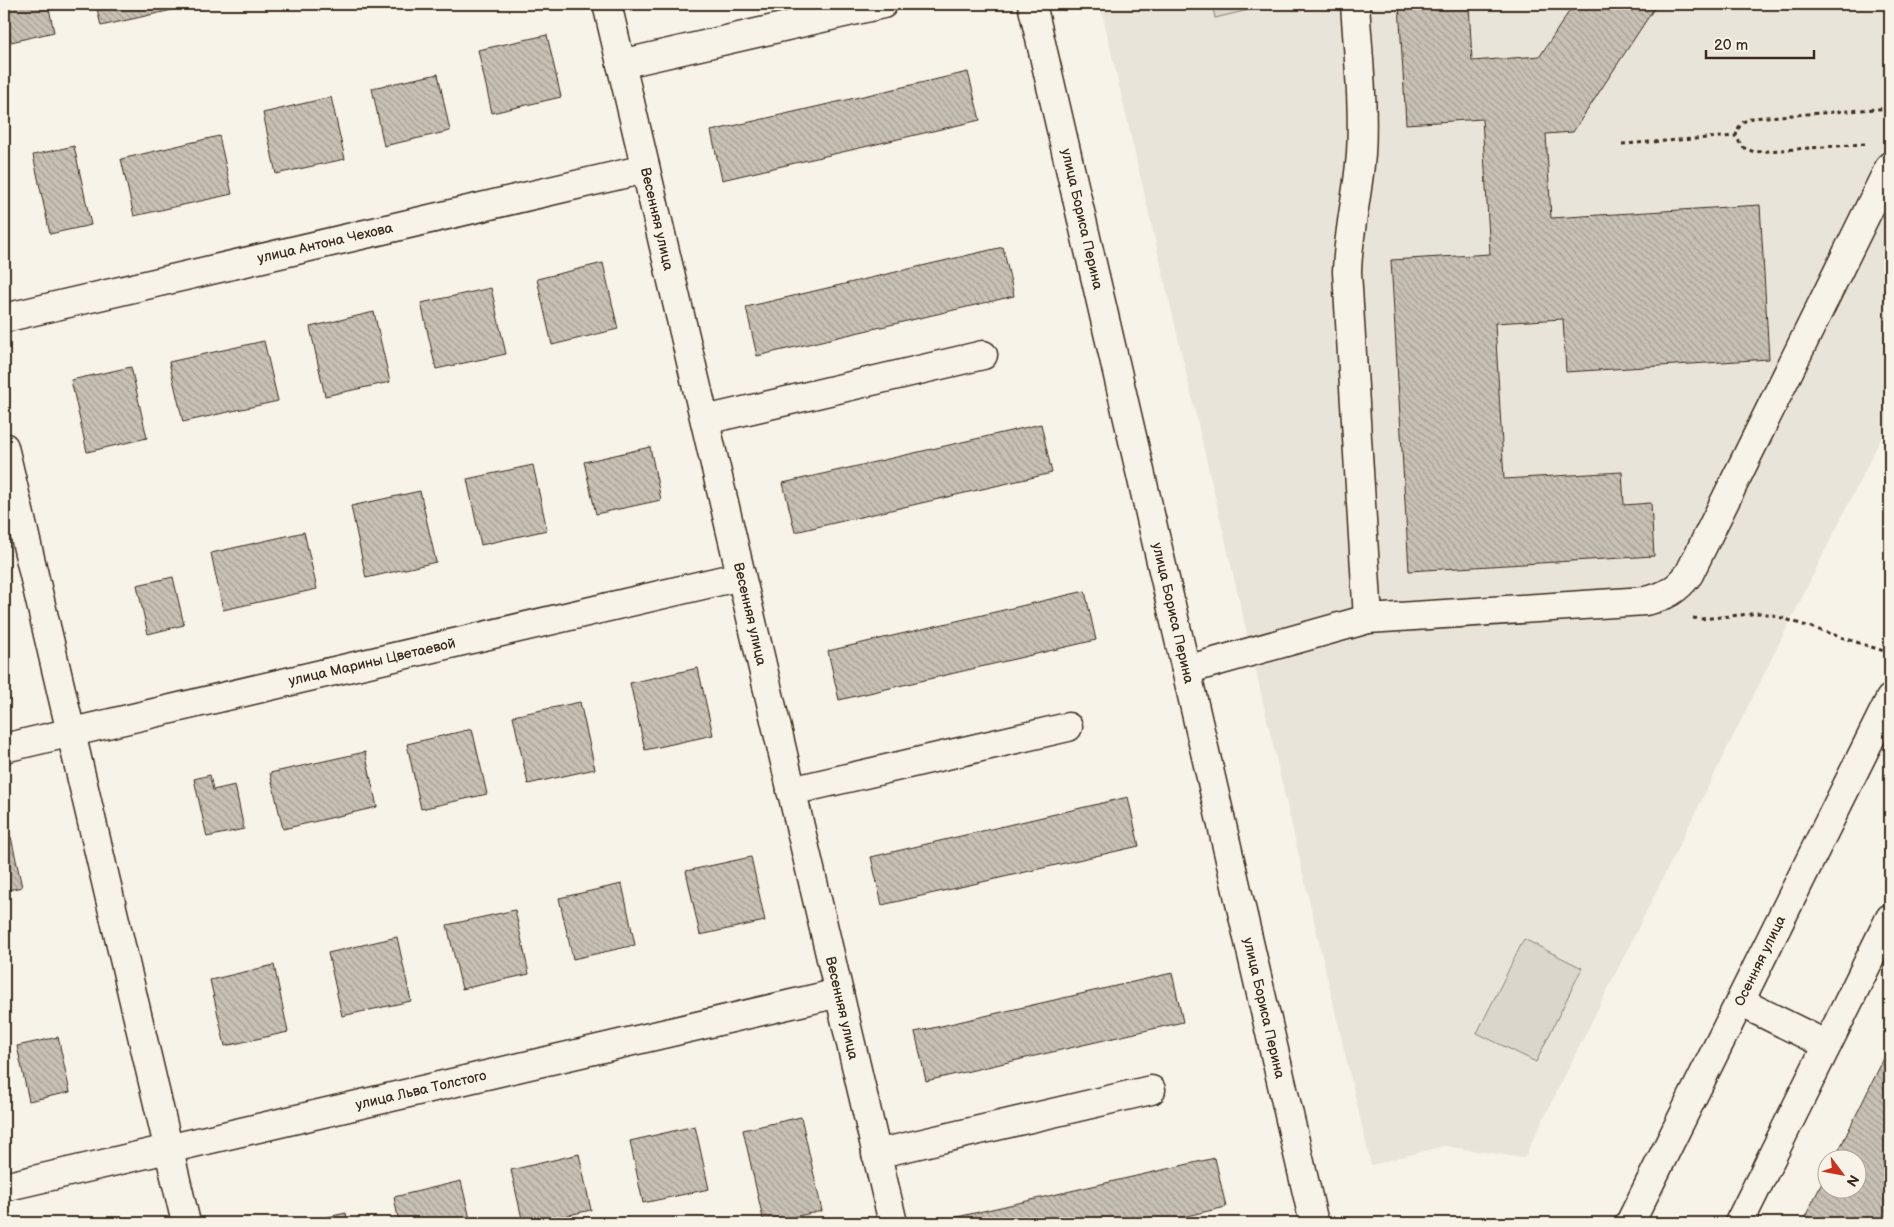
<svg xmlns="http://www.w3.org/2000/svg" width="1894" height="1227" viewBox="0 0 1894 1227" font-family="'Balsamiq Sans',sans-serif">
<style>
.built{fill:#e9e4d9}
.green{fill:#dbd6cb;stroke:#8b8074}
.building{fill:url(#building-back-hatch);stroke:#3b2a1e}
.lines{fill:none;stroke-linecap:round;stroke-linejoin:round}
.minor-casing{stroke:#3b2a1e;stroke-width:31}
.path{stroke:#3b2a1e;stroke-width:3;stroke-dasharray:4 4;stroke-linecap:butt}
.minor{stroke:#f7f3e8;stroke-width:28}
.labels{text-anchor:middle;dominant-baseline:central;stroke-width:5;stroke-linejoin:round;paint-order:stroke}
.street-label{font-size:14px;fill:#3b2a1e;stroke:#f7f3e8}
</style>
<defs>
<pattern id="building-back-hatch" width="6" height="6" patternUnits="userSpaceOnUse" patternTransform="scale(1.25)"><rect width="6" height="6" fill="#c8c1b6"/><path d="M-1 5l2 2M0 0l6 6M5-1l2 2" fill="none" stroke="#a49d93"/></pattern>
</defs>
<rect width="100%" height="100%" fill="#f7f3e8"/>
<filter id="ink" filterUnits="userSpaceOnUse"><feTurbulence type="fractalNoise" baseFrequency=".02" numOctaves="2"/><feDisplacementMap in="SourceGraphic" scale="10" xChannelSelector="R" yChannelSelector="G"/><feConvolveMatrix kernelMatrix="1 2 1 2 8 2 1 2 1" color-interpolation-filters="sRGB"/></filter>
<g filter="url(#ink)">
<path class="built" d="M1100 4H1890V420L1524 1158 1444 1146 1371 1165Z"/>
<g class="green">
<path d="M1212 4H1274L1215 18Z"/>
<path d="M1524 939 1582 968 1536 1062 1477 1033Z"/>
</g>
<g class="building">
<path d="M4 4H48L54 32 11 42Z"/>
<path d="M96 4H170L172 10 101 26Z"/>
<path d="M1399 4H1469L1472 61 1540 56 1574 4H1657L1573 132 1546 134 1551 218 1760 205 1769 359 1566 372 1563 319 1495 323 1504 479 1622 472 1624 505 1651 503 1654 556 1409 571 1391 260 1490 254 1482 119 1406 124Z"/>
<path d="M547 35 561 97 492 113 478 50Z"/>
<path d="M968 72 980 120 722 180 711 131Z"/>
<path d="M438 74 450 131 384 146 372 88Z"/>
<path d="M331 97 345 159 276 174 263 113Z"/>
<path d="M219 136 232 194 134 216 121 159Z"/>
<path d="M74 146 91 225 50 234 33 155Z"/>
<path d="M1003 247 1014 296 757 356 746 307Z"/>
<path d="M603 263 618 329 552 345 537 279Z"/>
<path d="M491 288 506 354 436 369 421 303Z"/>
<path d="M374 312 390 382 325 396 310 327Z"/>
<path d="M264 341 278 401 183 422 169 362Z"/>
<path d="M131 367 147 438 87 452 71 380Z"/>
<path d="M1041 424 1052 473 795 532 783 483Z"/>
<path d="M650 447 661 500 596 514 584 462Z"/>
<path d="M533 465 547 530 481 545 467 479Z"/>
<path d="M420 491 436 562 366 578 351 506Z"/>
<path d="M304 532 317 589 223 610 211 553Z"/>
<path d="M173 577 184 625 148 634 137 585Z"/>
<path d="M1085 591 1096 640 839 700 828 651Z"/>
<path d="M698 668 713 735 645 750 630 683Z"/>
<path d="M580 702 595 769 528 784 513 716Z"/>
<path d="M472 729 487 794 421 809 407 744Z"/>
<path d="M365 752 377 807 283 829 270 773Z"/>
<path d="M210 775 213 790 235 785 244 829 207 837 194 779Z"/>
<path d="M1128 797 1139 846 882 905 871 857Z"/>
<path d="M11 837 22 887 4 891V839Z"/>
<path d="M751 857 765 921 700 935 686 871Z"/>
<path d="M622 884 635 945 573 959 559 898Z"/>
<path d="M515 910 529 974 462 989 447 925Z"/>
<path d="M397 937 411 1001 342 1016 328 953Z"/>
<path d="M274 965 288 1032 225 1046 210 980Z"/>
<path d="M1172 973 1183 1022 926 1081 915 1032Z"/>
<path d="M58 1037 70 1092 29 1101 17 1046Z"/>
<path d="M1890 1046V1223H1802L1826 1175V1190H1856V1160H1834Z"/>
<path d="M801 1117 822 1211 764 1223 743 1130Z"/>
<path d="M695 1126 709 1189 643 1203 630 1141Z"/>
<path d="M579 1154 591 1210 534 1223H523L511 1170Z"/>
<path d="M1215 1158 1226 1207 1156 1223H959L957 1217Z"/>
<path d="M461 1181 471 1223H399L394 1197Z"/>
<path d="M346 1213 348 1223H300Z"/>
</g>
<g class="lines">
<defs>
<g id="minor">
<path d="M607 4 893 1223"/>
<path d="M1032 4 1314 1223"/>
<path d="M1355 4C1358 53 1364 104 1361 154 1358 194 1348 233 1347 272L1368 619"/>
<path d="M621 64 883 4"/>
<path d="M4 318 645 169"/>
<path d="M705 420 983 355"/>
<path d="M4 447 186 1223"/>
<path d="M1186 670 1368 619 1645 601C1665 597 1677 590 1689 574L1890 166"/>
<path d="M4 748 741 576"/>
<path d="M791 791 1068 727"/>
<path d="M1740 1002 1827 1045"/>
<path d="M876 1154 1151 1090"/>
<path d="M4 1187 839 993"/>
<path d="M1630 1223 1890 699"/>
<path d="M1739 1223 1890 918"/>
</g>
</defs>
<use href="#minor" class="minor-casing"/>
<g class="path">
<path d="M1622 144 1736 136"/>
<path d="M1865 144 1754 152 1742 147 1736 136C1738 126 1742 121 1752 118L1890 108"/>
<path d="M1693 618 1701 619 1760 613 1773 615 1890 653"/>
</g>
<use href="#minor" class="minor"/>
</g>
</g>
<g class="labels">
<g class="street-label">
<text transform="translate(657 219) rotate(77)">Весенняя улица</text>
<text transform="translate(1082 219) rotate(77)">улица Бориса Перина</text>
<text transform="translate(325 243) rotate(-13)">улица Антона Чехова</text>
<text transform="translate(1173 613) rotate(77)">улица Бориса Перина</text>
<text transform="translate(750 614) rotate(77)">Весенняя улица</text>
<text transform="translate(372 662) rotate(-13)">улица Марины Цветаевой</text>
<text transform="translate(1760 961) rotate(-64)">Осенняя улица</text>
<text transform="translate(842 1008) rotate(77)">Весенняя улица</text>
<text transform="translate(1264 1008) rotate(77)">улица Бориса Перина</text>
<text transform="translate(421 1090) rotate(-13)">улица Льва Толстого</text>
</g>
</g>
<rect width="1894" height="1227" fill="none" stroke="#f7f3e8" stroke-width="20"/>
<rect x="10" y="10" width="1874" height="1207" fill="none" stroke="#3b2a1e" stroke-width="2" filter="url(#ink)"/>
<g transform="translate(1842 1174) rotate(122)"><circle r="24" fill="#f7f3e8" stroke="#aca397"/>
<path d="M0-4L9 19L0 12L-9 19Z" fill="#c8321e"/>
<text y="-8" font-size="14" font-weight="bold" text-anchor="middle" fill="#3b2a1e">N</text>
</g>
<path d="M1706 50v8h108v-8" fill="none" stroke="#3b2a1e" stroke-width="2.5"/>
<text x="1714" y="50" font-size="15" fill="#3b2a1e" stroke="#f7f3e8" stroke-width="4" paint-order="stroke">20 m</text>
</svg>
